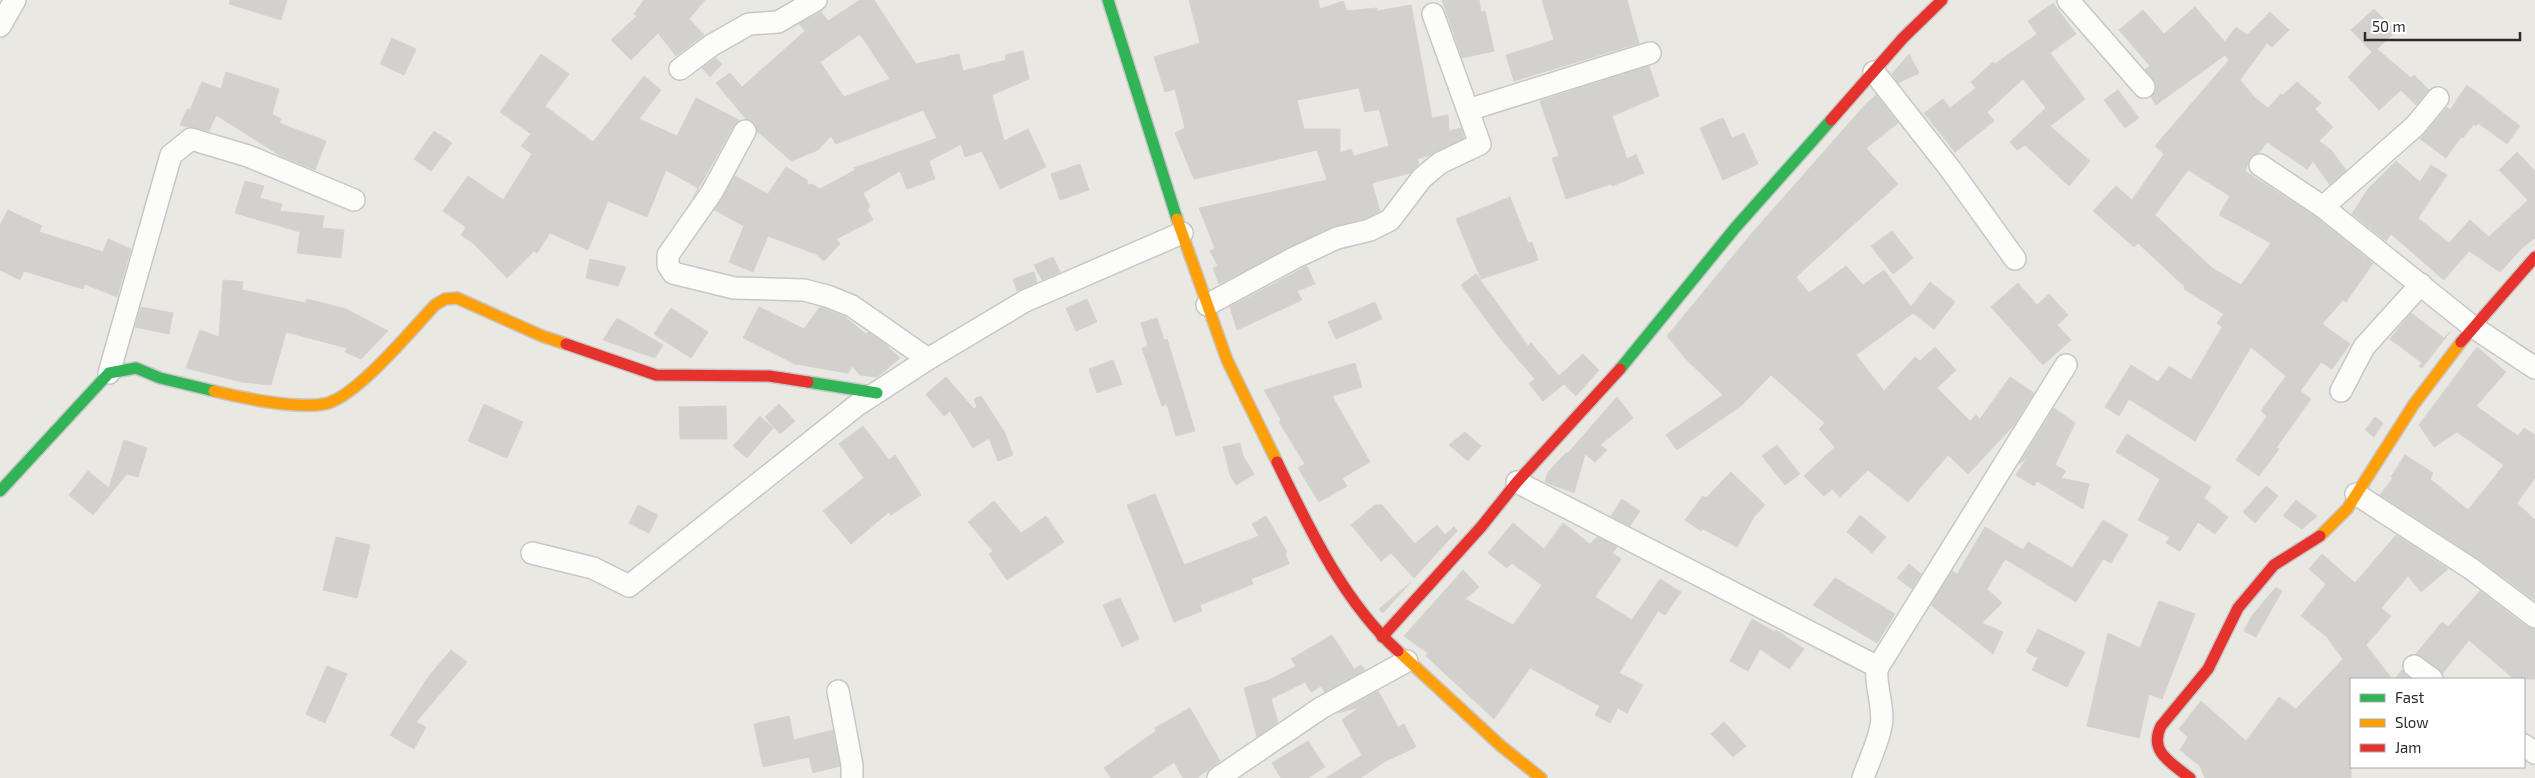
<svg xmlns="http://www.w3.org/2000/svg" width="2535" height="778" viewBox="0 0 2535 778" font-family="'Exo 2',sans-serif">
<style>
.building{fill:#d3d1cd;stroke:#d5d3ce;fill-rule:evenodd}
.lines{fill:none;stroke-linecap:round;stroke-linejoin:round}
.street-casing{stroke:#c7c7c7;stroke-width:24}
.fast-casing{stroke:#c7c7c7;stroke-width:14}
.slow-casing{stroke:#c7c7c7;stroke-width:14}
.jam-casing{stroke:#c7c7c7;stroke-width:14}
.street{stroke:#fcfcfb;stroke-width:21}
.fast{stroke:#30b455;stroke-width:11}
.slow{stroke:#ff9f0a;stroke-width:11}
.jam{stroke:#e5322d;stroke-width:11}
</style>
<rect width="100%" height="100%" fill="#eae8e2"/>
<g class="building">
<path d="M230 0H287L281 20 229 4Z"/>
<path d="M644 0H705L689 19 704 35 676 56 658 33 631 60 611 40 637 16 634 14Z"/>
<path d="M860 0H874L916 64 959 54 963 71 1006 60 1005 55 1023 51 1029 79 992 95 1004 141 1028 129 1046 167 1000 189 982 151 965 157 961 144 929 161 935 179 907 189 900 171 863 193 870 207 867 209 873 220 836 239 840 244 824 261 816 254 768 236 753 272 729 262 744 226 715 210 735 176 768 194 786 167 807 180 808 185 812 184 820 189 855 170 854 168 937 138 923 110 836 144 831 136 818 150 791 161 757 131 755 124 746 119 716 83 730 73 742 87 805 31 799 24 821 12 828 21ZM860 34 890 79 844 97 820 62Z"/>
<path d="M1189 0H1318L1320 9 1343 1 1347 11 1377 8V11L1411 5 1432 118 1448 115 1449 131 1461 128 1464 138 1428 156 1417 159 1419 164 1410 173 1372 183 1380 211 1367 218 1332 227 1219 284 1213 268 1218 266 1210 251 1215 248 1199 208 1327 180 1317 150 1194 179 1175 133 1185 128 1175 89 1165 92 1154 57 1200 43ZM1359 88 1365 112 1379 109 1389 146 1354 156 1351 149 1340 153V129H1304L1297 100Z"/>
<path d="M1442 0H1479L1481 12 1485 11 1494 51 1462 58Z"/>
<path d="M1542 0H1627L1639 43 1514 81 1506 55 1554 40Z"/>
<path d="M2053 3 2076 34 2050 53 2085 99 2050 126 2090 161 2069 186 2025 145 2017 150 2010 142 2046 108 2023 79 1987 112 1994 121 1955 152 1924 113 1943 99 1950 108 1976 88 1971 82 1993 62 1995 64 2037 34 2028 21Z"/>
<path d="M2195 7 2225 42 2236 27 2247 35 2270 12 2289 30 2272 47 2267 43 2240 80 2255 98 2268 108 2281 94 2283 95 2297 82 2321 103 2315 109 2333 127 2319 141 2331 150 2346 170 2330 185 2313 161 2307 169 2267 142 2259 153 2250 158 2245 171 2316 217 2373 263 2346 302 2343 300 2322 324 2350 344 2332 369 2321 362 2300 391 2311 399 2276 448 2279 449 2259 476 2236 460 2267 416 2261 411 2286 376 2251 347 2195 441 2129 399 2119 416 2105 407 2131 365 2158 382 2169 366 2191 380 2222 327 2217 323 2224 314 2184 289 2185 287 2138 243 2134 247 2093 211 2116 186 2132 200 2164 154 2155 146 2229 60 2225 55 2156 105 2151 97 2156 91V84L2145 69 2150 66 2119 30 2143 10 2164 34ZM2188 170 2230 196 2219 215 2271 243 2241 285 2212 268 2155 215Z"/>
<path d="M2374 9 2396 31 2377 49 2411 78 2414 75 2429 90 2416 105 2401 90 2379 110 2348 77 2372 52 2351 30Z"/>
<path d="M392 38 416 49 404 75 380 64Z"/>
<path d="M541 54 569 74 545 106 593 142 644 76 661 90 639 119 677 136 696 98 739 120 734 125 693 198 698 188 666 170 647 217 608 201 588 250 550 233 537 253 534 251 507 278 474 244 461 235 466 227 443 211 468 176 503 200 532 154 521 146 531 134 500 112Z"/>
<path d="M1909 54 1919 73 1898 83 1892 74Z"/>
<path d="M716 58 722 64 710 77 702 68Z"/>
<path d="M1649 66 1659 96 1612 116 1627 159 1636 154 1644 173 1612 186 1611 184 1566 199 1552 158 1559 156 1540 101Z"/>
<path d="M226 72 279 89 272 114 281 119 279 123 326 141 315 170 281 156 216 115 209 131 180 125 187 109 190 110 202 82 221 89Z"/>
<path d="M2467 85 2520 126 2507 144 2478 123 2476 126 2474 124 2463 138 2461 137 2446 158 2420 139 2447 107 2450 110Z"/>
<path d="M2118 90 2139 118 2125 128 2104 100Z"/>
<path d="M1876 95 1898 123 1866 148 1898 184 1796 277 1809 293 1846 266 1863 285 1884 270 1911 307 1930 282 1955 302 1934 329 1913 313 1856 355 1884 391 1915 357 1920 361 1935 347 1956 370 1937 388 1970 421 1976 415 1980 419 2010 377 2034 393 2014 425 1968 474 1948 455 1908 502 1868 470 1840 497 1832 489 1824 496 1804 476 1835 447 1819 429 1825 423 1771 375 1742 405 1677 450 1666 435 1723 395 1685 358 1667 336 1752 233 1865 105Z"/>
<path d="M1723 118 1732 138 1744 133 1758 164 1723 180 1700 128Z"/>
<path d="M434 131 452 143 431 171 414 159Z"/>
<path d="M2517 152 2535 171V238L2523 247 2500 272 2469 251 2444 280 2391 234 2386 241 2352 214 2368 189 2396 161 2420 182 2431 165 2447 175 2418 218 2449 243 2470 220 2489 237 2528 200 2499 170Z"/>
<path d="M1080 164 1089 190 1060 200 1051 174Z"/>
<path d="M245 181 264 186 260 198 282 204 280 211 324 216 322 228 344 230 341 258 297 253 300 232 235 213Z"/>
<path d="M1510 197 1528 243 1532 242 1538 260 1481 279 1456 219Z"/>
<path d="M8 210 42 226 39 232 103 252 108 239 131 249 117 297 85 284 83 289 24 271 20 280 0 270V225Z"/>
<path d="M1892 231 1913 258 1893 274 1871 246Z"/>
<path d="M1053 257 1060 272 1042 280 1034 265Z"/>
<path d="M590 259 626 267 618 286 586 278Z"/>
<path d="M1307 266 1315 284 1297 291 1302 300 1237 330 1230 307Z"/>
<path d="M1034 272 1037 282 1017 291 1013 279Z"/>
<path d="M1476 274 1528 346 1531 343 1559 376 1583 354 1599 370 1576 396 1564 384 1543 401 1529 384 1535 379 1499 337 1461 285Z"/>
<path d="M223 280 243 282 242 290 306 303 307 299 346 309 388 331 361 359 345 352 347 348 286 332 271 385 242 382 186 368 200 330 219 337Z"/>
<path d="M2018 283 2037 305 2049 294 2068 315 2057 325 2071 340 2043 365 1991 307Z"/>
<path d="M1087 299 1097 322 1076 331 1066 308Z"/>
<path d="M1375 302 1382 319 1336 339 1328 322Z"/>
<path d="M141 307 173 313 169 334 135 327Z"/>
<path d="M759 307 804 329 820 307 823 308 845 317 866 334 868 332 885 344 900 358 877 377 860 375 852 366 848 373 795 364 743 338Z"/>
<path d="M671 308 708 332 691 358 654 334Z"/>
<path d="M2411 313 2444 338 2450 332 2422 368 2419 366 2422 363 2390 339Z"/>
<path d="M617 318 663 345 655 358 603 340Z"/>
<path d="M1157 318 1164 340 1167 339 1195 431 1176 436 1167 404 1162 406 1142 348 1148 346 1141 323Z"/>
<path d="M2477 347 2506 372 2476 406 2518 436 2524 428 2535 435V478L2517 503 2535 520V601L2480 560 2380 495 2393 478 2391 477 2405 455 2433 473 2430 479 2468 510 2504 465 2457 432 2434 447 2419 425Z"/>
<path d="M1113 360 1122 384 1097 393 1089 369Z"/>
<path d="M1355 363 1362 387 1332 396 1370 462 1342 478 1347 486 1319 502 1298 468 1305 464 1279 422 1281 420 1264 390Z"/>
<path d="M946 377 974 409 977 407 974 399 981 396 1005 433 1013 455 998 461 989 438 973 448 950 411 944 416 926 394Z"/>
<path d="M1617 397 1633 418 1600 445 1607 450 1595 462 1585 454 1574 493 1545 482 1548 472 1566 453H1568Z"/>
<path d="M484 404 523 422 507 458 468 441Z"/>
<path d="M779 404 795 421 780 434 765 417Z"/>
<path d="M726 406 727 439H680L679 407Z"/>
<path d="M2054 408 2075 423 2055 465 2066 471 2061 478 2089 484 2083 509 2037 481 2034 486 2016 475 2027 458 2019 464Z"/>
<path d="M760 416 773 428 747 458 733 446Z"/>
<path d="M2375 417 2383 423 2374 437 2365 430Z"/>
<path d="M863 426 889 460 895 455 921 495 891 515 889 512 851 544 823 511 864 478 839 444Z"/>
<path d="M1465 432 1481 446 1468 461 1449 445Z"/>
<path d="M2127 434 2211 487 2204 498 2228 517 2215 534 2198 522 2180 551 2166 543 2170 537 2138 520 2160 479 2116 452Z"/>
<path d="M124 440 147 448 138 477 127 474 93 515 69 495 88 471 109 488Z"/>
<path d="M1240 443 1243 456 1254 474 1236 485 1230 475 1223 447Z"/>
<path d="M1777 445 1800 474 1785 485 1762 456Z"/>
<path d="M1731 472 1765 505 1754 517 1737 547 1703 529 1701 531 1685 520 1703 496 1706 498Z"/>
<path d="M2266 486 2278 496 2255 523 2243 512Z"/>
<path d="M1155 494 1184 565 1259 536 1252 524 1266 516 1287 552 1285 553 1289 564 1251 579 1253 584 1200 605 1202 611 1174 622 1127 505Z"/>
<path d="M1622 499 1640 511 1630 526 1611 516Z"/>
<path d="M2296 500 2317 516 2302 529 2283 516Z"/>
<path d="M994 501 1021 533 1046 516 1064 542 1007 580 989 554 993 551 968 522Z"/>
<path d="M638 505 658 515 649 533 629 523Z"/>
<path d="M1375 505H1382L1415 544 1437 525 1445 535 1454 527 1457 531 1414 578 1391 553 1381 561 1351 525Z"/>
<path d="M1860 515 1886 537 1872 553 1847 532Z"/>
<path d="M2103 520 2128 535 2111 563 2103 559 2076 602 2005 559 1987 589 2002 603 1982 623 2003 632 1993 654 1931 605 1952 571 1957 574 1985 527 2023 550 2028 542 2072 568Z"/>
<path d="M1513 523 1544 549 1563 523 1590 544 1597 537 1617 547 1612 553 1621 559 1595 597 1632 620 1660 579 1681 592 1665 615 1658 611 1619 673 1643 685 1627 713 1618 708 1610 723 1595 715 1600 706 1530 668 1494 719 1426 656 1428 653 1404 636 1463 570 1479 587 1465 599 1513 625 1542 585 1512 563 1507 568 1488 553Z"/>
<path d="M2396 535 2448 569 2421 592 2408 576 2381 608 2391 616 2366 645 2392 679H2351V778H2205L2200 766 2180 750 2188 737 2179 729 2201 701 2246 741 2279 697 2296 709 2343 659 2327 637 2301 616 2326 584 2309 569 2322 554 2355 583Z"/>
<path d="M336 537 370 545 357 598 323 590Z"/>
<path d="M1909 564 1921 574 1912 589 1897 578Z"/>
<path d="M1835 578 1895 614 1877 643 1813 605Z"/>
<path d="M1411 582 1383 613 1379 609Z"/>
<path d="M2276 587 2282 591 2256 637 2244 631 2251 617Z"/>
<path d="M2480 591 2527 627 2535 629V679H2514L2469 640 2443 673 2416 654 2442 622 2448 627Z"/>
<path d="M1120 598 1139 639 1122 647 1103 605Z"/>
<path d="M2159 601 2195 614 2162 699 2149 694 2139 738 2087 726 2108 633 2140 648Z"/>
<path d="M1752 619 1775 632 1776 630 1804 649 1789 669 1760 649 1748 671 1730 661Z"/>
<path d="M2038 629 2085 652 2067 687 2032 670 2038 658 2026 652Z"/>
<path d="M1332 635 1354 669 1361 665 1365 670 1325 692 1321 686 1311 692 1305 682 1271 699 1278 722 1257 737 1244 688 1269 680 1296 666 1291 659Z"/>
<path d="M451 650 467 662 416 722 426 727 414 749 390 735 429 676Z"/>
<path d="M327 666 347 674 325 723 306 714Z"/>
<path d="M2402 670 2406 676 2411 679H2395Z"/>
<path d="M1378 691 1398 727 1404 724 1416 747 1386 761 1360 778H1326L1362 755 1342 720 1360 707 1338 713Z"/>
<path d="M1190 708 1220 761 1197 778H1183L1174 762 1151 778H1111L1104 768 1156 731 1155 728Z"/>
<path d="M789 716 794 740 833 730 840 766 813 773 809 757 763 767 754 724Z"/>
<path d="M1724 722 1746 746 1733 757 1711 734Z"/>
<path d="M1308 741 1325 767 1308 778H1281L1272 763Z"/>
</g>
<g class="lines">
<defs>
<g id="street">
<path d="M2068 0 2144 87"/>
<path d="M0 26 15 0"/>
<path d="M680 69 712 45 749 24 778 22 816 0"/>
<path d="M1874 72 1951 170 2015 259"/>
<path d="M1468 110 1650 53"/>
<path d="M745 131 712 192 668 255V265L673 273 734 288 804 290 827 296 852 306 928 359"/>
<path d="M2260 165 2323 207 2473 327 2535 368"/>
<path d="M2323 207 2415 126 2438 98"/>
<path d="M1207 305 1294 258 1337 238 1370 230 1390 220 1422 178 1440 163 1480 144 1433 14"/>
<path d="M109 373 171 155 191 139 248 156 354 200"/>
<path d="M2341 391 2364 347 2421 284"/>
<path d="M1517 482 1878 667C1873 680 1885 707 1881 726 1878 743 1869 761 1863 778"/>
<path d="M2356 494 2473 570 2535 617"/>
<path d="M532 553 593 568 629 586 856 406 928 359 1025 301 1182 233"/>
<path d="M2414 666 2432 679"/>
<path d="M1878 667 2066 365"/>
<path d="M838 691 852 765V778"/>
<path d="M2524 745 2535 753"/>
<path d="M1218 778 1321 708 1407 661"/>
</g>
<g id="fast">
<path d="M1108 0 1177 219"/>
<path d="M1620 369 1735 228 1831 120"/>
<path d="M808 382 877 393"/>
<path d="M0 491 109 373 136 368 160 378 214 391"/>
</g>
<g id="slow">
<path d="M1177 219 1227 360 1277 462"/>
<path d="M214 391C242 398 296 409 324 404 355 399 412 329 435 305L445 299 457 298 542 336 566 344"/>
<path d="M2320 536 2347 509 2414 404 2461 342"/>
<path d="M1398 651 1501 746 1541 778"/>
</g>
<g id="jam">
<path d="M1831 120 1903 38 1942 0"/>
<path d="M2461 342 2535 257"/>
<path d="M566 344 656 375 769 376 808 382"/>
<path d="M1277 462C1309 528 1343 601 1398 651"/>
<path d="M1382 637 1481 527 1517 482 1620 369"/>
<path d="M2190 778C2172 763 2148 752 2161 726L2208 669 2238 608 2274 565 2320 536"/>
</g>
</defs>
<use href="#street" class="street-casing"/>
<use href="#fast" class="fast-casing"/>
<use href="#slow" class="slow-casing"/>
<use href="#jam" class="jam-casing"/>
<use href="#street" class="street"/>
<use href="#fast" class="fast"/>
<use href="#slow" class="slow"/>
<use href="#jam" class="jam"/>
</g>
<rect x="2350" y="678" width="175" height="90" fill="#ffffff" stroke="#ababab"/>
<rect x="2360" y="694" width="25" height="8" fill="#30b455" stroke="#ababab"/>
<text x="2395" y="703" font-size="15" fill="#2c2c2c">Fast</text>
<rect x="2360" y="719" width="25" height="8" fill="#ff9f0a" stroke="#ababab"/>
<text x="2395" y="728" font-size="15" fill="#2c2c2c">Slow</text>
<rect x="2360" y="744" width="25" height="8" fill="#e5322d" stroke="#ababab"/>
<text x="2395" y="753" font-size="15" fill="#2c2c2c">Jam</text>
<path d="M2365 32v8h155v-8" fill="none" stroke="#2c2c2c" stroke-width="2.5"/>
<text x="2372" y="32" font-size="15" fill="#2c2c2c" stroke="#ffffff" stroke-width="4" paint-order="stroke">50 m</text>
</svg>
